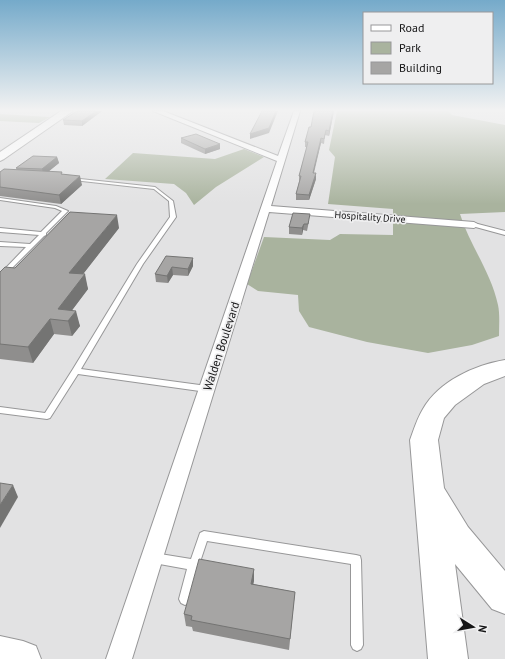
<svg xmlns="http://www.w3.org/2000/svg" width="505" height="659" viewBox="0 0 505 659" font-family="'PT Sans',sans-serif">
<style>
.green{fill:#a9b39e}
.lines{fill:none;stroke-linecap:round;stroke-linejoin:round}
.lane-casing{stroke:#979798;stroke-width:2}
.street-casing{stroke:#979798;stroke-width:2}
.secondary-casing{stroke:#979798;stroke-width:2}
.highway-casing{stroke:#979798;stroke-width:2}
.lane{fill:#fff;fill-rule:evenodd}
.street{fill:#fff;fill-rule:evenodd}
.secondary{fill:#fff;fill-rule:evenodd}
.highway{fill:#fff;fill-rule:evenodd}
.wall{fill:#8f8e8d}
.shaded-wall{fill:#747473}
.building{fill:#a6a5a4;stroke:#747473}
.labels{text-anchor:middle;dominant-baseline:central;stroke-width:3.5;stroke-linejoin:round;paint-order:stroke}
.far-street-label{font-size:10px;fill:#151516;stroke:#efeff0}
.street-label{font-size:12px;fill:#151516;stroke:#efeff0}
</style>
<rect width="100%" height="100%" fill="#e2e2e3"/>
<g class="green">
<path d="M337 111H448L452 115 505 125V212L460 214C470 246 491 272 498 305 500 314 499 326 499 336L472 345 428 353 367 342 309 327 299 311 298 295 258 291 247 284 264 237 330 240 340 234 393 235V209L328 204 335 157 329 150Z"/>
<path d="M0 114 50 117 39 123 0 121Z"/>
<path d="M244 149 264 157 216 187 194 205 186 193 174 184 105 179 133 153 215 159Z"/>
</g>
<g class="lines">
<defs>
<g id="lane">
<path d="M71 178 155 187 173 201 176 217 143 264 81 369 207 386 210 387 211 389 210 391 207 392 78 374 50 418 47 419 0 413V407L45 413 73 369 137 264 170 217 169 201 154 189 73 180 71 179Z"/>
<path d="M0 198 56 206 68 211 46 233V235L44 236 2 278 0 279V274L26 247 0 246V242L30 244 39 235 0 232V228L41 232 62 211 55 208 0 200Z"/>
<path d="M474 223 505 231V235L472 226 471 225Z"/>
<path d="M204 531 356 555 360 556 361 560 363 645 361 649 357 651 353 649 351 645V564L207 541 199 565 189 603 185 605 181 603 179 599 187 569 154 563 150 562 149 558 150 554 154 553 191 559 200 533Z"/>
</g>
<path id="street" d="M153 111H163L278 156 294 111H300L271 206 474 222 479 225 474 228 269 212 132 659H106L277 161Z"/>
<g id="secondary">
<path d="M61 111H73L4 159 0 161V152Z"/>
<path d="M0 636 23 641 36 646 41 659H0Z"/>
</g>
<path id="highway" d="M505 360V376L484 384 455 405 444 418 438 440 444 488 468 527 505 571V614L492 609 455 564 468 659H428L410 440C414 429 417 419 423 409 439 381 475 365 505 360Z"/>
</defs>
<use href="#lane" class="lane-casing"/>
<use href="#street" class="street-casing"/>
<use href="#secondary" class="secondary-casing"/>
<use href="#highway" class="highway-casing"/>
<use href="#lane" class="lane"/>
<use href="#street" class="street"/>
<use href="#secondary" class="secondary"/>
<use href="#highway" class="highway"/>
</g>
<g class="wall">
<path d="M102 111 82 126 64 125 63 120Z"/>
<path d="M334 111 329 136 325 135 324 144 321 143 314 173 316 179 309 200H296V194L299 182V176L307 147H305V142L311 127Z"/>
<path d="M181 138 220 144V149L205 154 181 143Z"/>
<path d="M57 157 59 163 48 172 62 174 82 185 61 204 0 196V172L17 170 16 168Z"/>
<path d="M309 221 307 231 303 230 302 235 289 234V227Z"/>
<path d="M119 228 83 274 88 289 72 310 80 326 72 336 54 334 33 363 0 359V272L15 268Z"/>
<path d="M193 258V266L188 276 173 275 168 283 156 282 155 274Z"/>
<path d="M254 569 253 584 295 592 289 650 193 631 192 627 186 626 184 614Z"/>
</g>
<g class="shaded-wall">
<path d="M96 111H102L82 126V121Z"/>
<path d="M276 111H278L269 133 250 139V134Z"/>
<path d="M333 111H334L329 136V131Z"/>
<path d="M321 138V143L312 178 313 173Z"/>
<path d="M220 144V149L205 154V149Z"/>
<path d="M57 157 59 163 44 175 42 169Z"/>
<path d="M316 173V179L309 200V195Z"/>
<path d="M80 176 82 185 61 204 59 195Z"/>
<path d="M117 215 119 228 73 287 69 273Z"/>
<path d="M304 224 303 230 302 235V228Z"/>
<path d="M193 258V266L188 276V269Z"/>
<path d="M172 267 173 275 168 283 167 276Z"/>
<path d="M85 274 88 289 64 321 58 309Z"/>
<path d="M76 311 80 326 72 336 68 321Z"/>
<path d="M50 319 54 334 33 363 28 347Z"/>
<path d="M13 485 18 497 0 528V505Z"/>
<path d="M254 569V581L251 596V584Z"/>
</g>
<g class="building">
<path d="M77 111H96L82 121 63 120Z"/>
<path d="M262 111H276L269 128 250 134Z"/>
<path d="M314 111H333L329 131 326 130 324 139 321 138 313 173H316L309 195 296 194 301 176H299L308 142H305L309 127H311Z"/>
<path d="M196 134 220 144 205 149 181 138Z"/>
<path d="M33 156 57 157 42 169 16 168Z"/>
<path d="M4 169 62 172 61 174 80 176 59 195 0 187V172Z"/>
<path d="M70 212 117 215 69 273 85 274 58 309 76 311 68 321 50 319 28 347 0 344V272L5 267 15 268Z"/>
<path d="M293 213 310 214 308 224H304L302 228 289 227Z"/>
<path d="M166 256 193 258 188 269 172 267 167 276 155 274Z"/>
<path d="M0 483 13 485 0 505Z"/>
<path d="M199 559 254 569 251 584 295 592 290 639 191 620 192 616 184 614Z"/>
</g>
<linearGradient id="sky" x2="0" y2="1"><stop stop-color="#75aaca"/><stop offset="0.54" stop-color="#f2f2f2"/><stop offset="1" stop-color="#f2f2f2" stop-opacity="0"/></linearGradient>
<rect width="505" height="204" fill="url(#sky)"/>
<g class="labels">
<g class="far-street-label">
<text transform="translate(370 217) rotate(4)">Hospitality Drive</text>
</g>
<g class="street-label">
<text transform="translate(221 346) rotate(-72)">Walden Boulevard</text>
</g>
</g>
<rect x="363" y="12" width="130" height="72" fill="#efeff0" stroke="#989899"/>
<rect x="371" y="25" width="20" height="6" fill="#ffffff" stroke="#989899"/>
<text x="399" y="32" font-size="12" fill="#151516">Road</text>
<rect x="371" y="42" width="20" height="12" fill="#a9b39e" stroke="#989899"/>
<text x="399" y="52" font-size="12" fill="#151516">Park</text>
<rect x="371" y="62" width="20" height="12" fill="#a6a5a4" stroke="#989899"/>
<text x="399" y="72" font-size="12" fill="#151516">Building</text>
<g transform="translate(473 627) rotate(101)" stroke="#efeff0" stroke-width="3" paint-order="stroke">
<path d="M0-3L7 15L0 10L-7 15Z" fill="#151516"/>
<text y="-6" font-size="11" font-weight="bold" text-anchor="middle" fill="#151516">N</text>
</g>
</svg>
